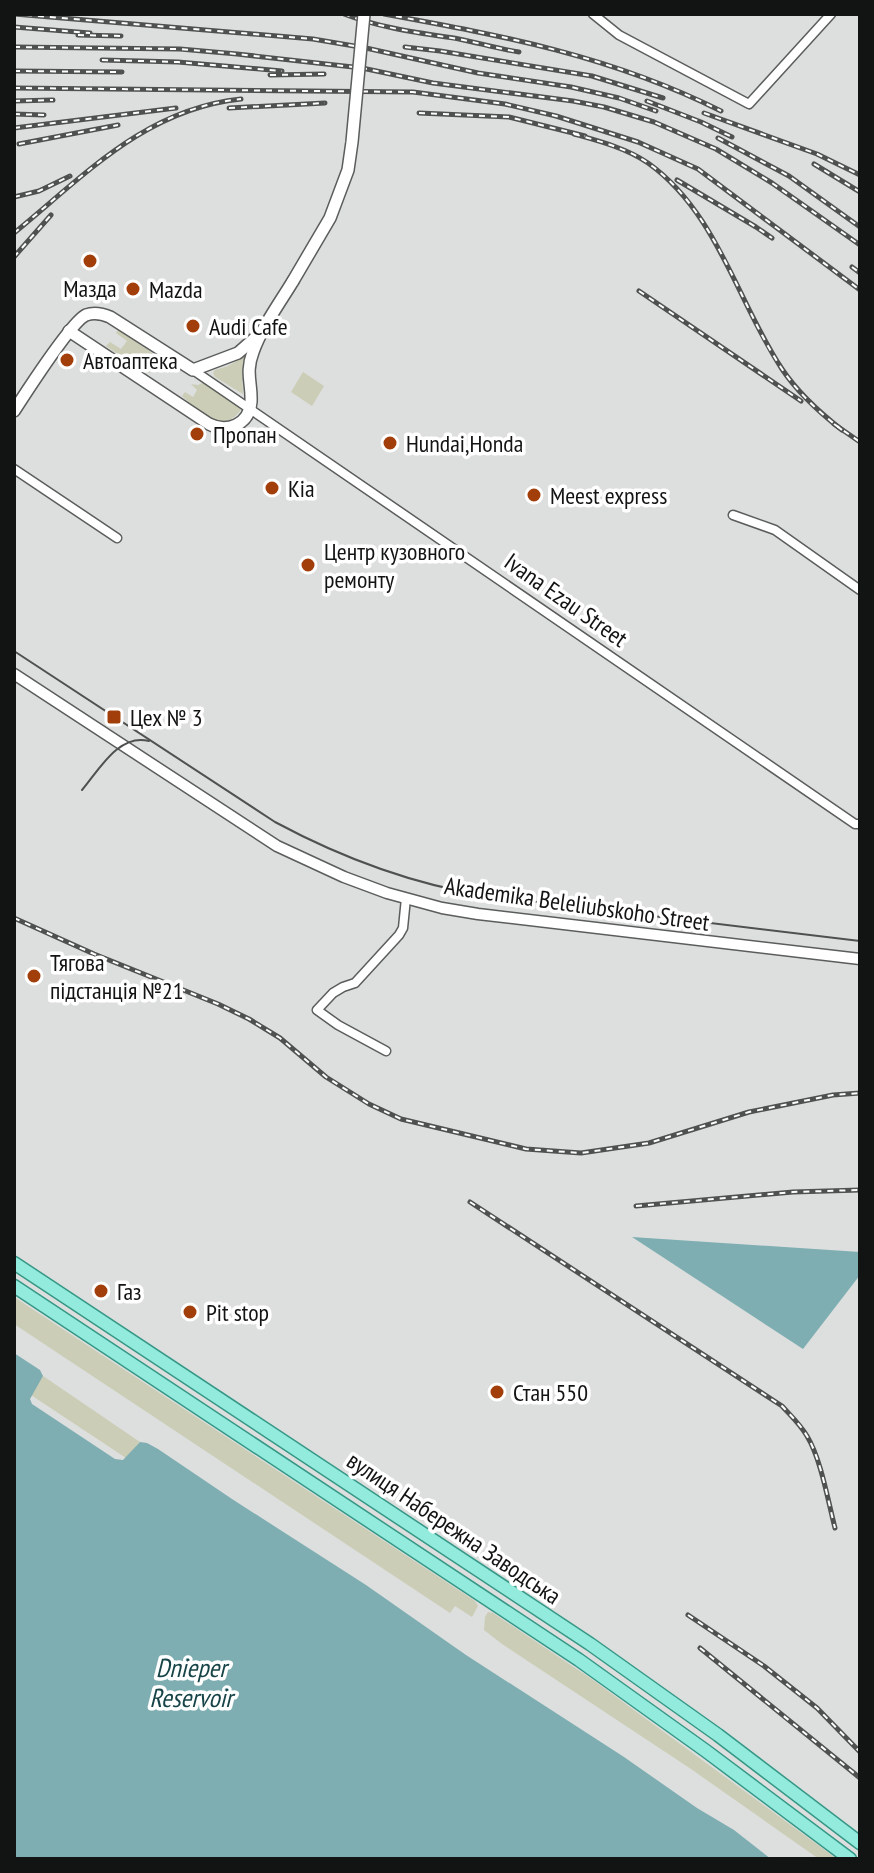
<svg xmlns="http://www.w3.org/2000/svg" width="874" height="1873" viewBox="0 0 874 1873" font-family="'PT Sans Narrow',sans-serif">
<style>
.green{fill:#cbcdb6}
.water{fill:#7faeb2}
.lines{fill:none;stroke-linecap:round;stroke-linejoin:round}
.minor-casing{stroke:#5a5d5b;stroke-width:11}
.tertiary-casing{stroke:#5a5d5b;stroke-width:13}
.secondary-casing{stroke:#5a5d5b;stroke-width:14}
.primary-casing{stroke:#369787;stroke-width:15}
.minor{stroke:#fff;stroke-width:8}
.tertiary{stroke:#fff;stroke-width:10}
.secondary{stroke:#fff;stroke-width:11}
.primary{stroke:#92ebdc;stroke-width:12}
.tram{stroke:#4f5150;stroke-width:2}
.rail-casing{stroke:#4f5150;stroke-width:5}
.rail{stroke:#fff;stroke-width:2;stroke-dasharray:6;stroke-linecap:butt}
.secondary-bridge-casing{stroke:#5a5d5b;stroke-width:14;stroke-linecap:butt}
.secondary-bridge{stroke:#fff;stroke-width:11}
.poi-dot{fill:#a23e09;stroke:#fff;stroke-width:3}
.labels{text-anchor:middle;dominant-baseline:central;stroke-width:7;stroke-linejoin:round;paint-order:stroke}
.poi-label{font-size:24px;fill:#121413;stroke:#fff;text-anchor:start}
.street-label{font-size:24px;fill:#121413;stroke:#fff}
.water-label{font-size:26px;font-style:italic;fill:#174448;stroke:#fff}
</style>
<rect width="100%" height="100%" fill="#dcdfdd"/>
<g class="green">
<path d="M119 328 136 339 157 358C160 366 155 371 148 373L143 371 106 346 110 342 121 349 127 341 116 333Z"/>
<path d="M245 356 242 370 243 394 215 377 213 373 215 370 228 366Z"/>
<path d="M303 372 324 386 312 406 291 392Z"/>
<path d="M205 382 242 408C223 437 200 412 182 396L185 392 193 397 197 390 191 384 198 385Z"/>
<path d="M14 1297 475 1601 478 1606 472 1617 455 1606 450 1613 14 1324Z"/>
<path d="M43 1376 140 1442 126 1458 31 1395Z"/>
<path d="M488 1612 493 1613 593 1680 837 1859H819L691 1769 502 1644 484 1630 485 1617Z"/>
</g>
<g class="water">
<path d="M632 1237 860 1252V1275L803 1349Z"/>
<path d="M14 1353 40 1370 43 1376 30 1399 32 1404 115 1459 123 1460 140 1442 147 1443 158 1449 232 1499 366 1585 466 1655 624 1757 697 1808 734 1830 771 1859H14Z"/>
</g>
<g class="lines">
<defs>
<g id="minor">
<path d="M593 14 619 35 749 104 831 14"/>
<path d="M193 370 855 824H860"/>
<path d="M14 469 117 538"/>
<path d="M733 515 775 530 860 590"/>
<path d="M386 1051 338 1025 317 1010 333 993 343 987 355 983 399 935 403 928 406 898"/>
</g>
<path id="tertiary" d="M14 674 277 846 344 877 387 893 442 908 478 914 860 959"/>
<g id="secondary">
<path d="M69 331 209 424C227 433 249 425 251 402 252 383 245 373 253 352 262 327 279 304 293 281"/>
<path d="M14 411C25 394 72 321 86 315 94 312 103 314 110 317L193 370 238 353 255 338"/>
</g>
<g id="primary">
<path d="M14 1263 590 1644 718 1735 860 1843"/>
<path d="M14 1286 579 1660 706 1751 850 1859"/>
</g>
</defs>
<use href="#minor" class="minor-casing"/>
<use href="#tertiary" class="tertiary-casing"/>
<use href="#secondary" class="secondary-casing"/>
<use href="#primary" class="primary-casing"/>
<use href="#minor" class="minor"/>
<use href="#tertiary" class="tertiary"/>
<use href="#secondary" class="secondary"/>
<use href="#primary" class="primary"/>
<g class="tram">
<path d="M14 651 275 822C342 858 411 884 487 896L860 941"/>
<path d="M82 790C99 770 119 733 149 741"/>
</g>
<defs>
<g id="rail">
<path d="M14 14 313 39 366 48 478 73 571 87 619 98 656 111"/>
<path d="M344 14C380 28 420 33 459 39 479 43 499 49 519 52"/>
<path d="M384 14C504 36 611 56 721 111"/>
<path d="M14 27 90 33"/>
<path d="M78 35 121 36"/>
<path d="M14 47 180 49 237 54 362 68 433 83 573 101 604 107 654 122 716 149 772 183 860 245"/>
<path d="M405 47 440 51 592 76 663 98"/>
<path d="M102 60 178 62 282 71"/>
<path d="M14 71 122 72"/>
<path d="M270 75 324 74"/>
<path d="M14 88 413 92 505 104 556 116 638 142 698 169 860 290"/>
<path d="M14 101 53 100"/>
<path d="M647 101 701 122 732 137"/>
<path d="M229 108 325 103"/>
<path d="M419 113 509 117 585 136"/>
<path d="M704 113 817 154 860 175"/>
<path d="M14 114 44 115"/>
<path d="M14 128 176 108"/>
<path d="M574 134C599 141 626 148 648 163 717 212 737 301 782 369 798 393 819 412 842 430"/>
<path d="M718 138 789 176 860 227"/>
<path d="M19 144 118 125"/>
<path d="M814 164 860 192"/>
<path d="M677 180 756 227 772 238"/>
<path d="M14 197 39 191 70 176"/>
<path d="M14 233C84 176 145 109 241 99"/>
<path d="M14 257 51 215"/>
<path d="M852 267 860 273"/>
<path d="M639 291 801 401"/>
<path d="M834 424 860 442"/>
<path d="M14 918 94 954 218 1004 249 1019 280 1038 326 1077 369 1104 401 1119 526 1149 581 1153 649 1143 749 1112 833 1095 860 1093"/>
<path d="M470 1202 782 1406C791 1416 800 1424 807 1436 821 1459 828 1501 835 1528"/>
<path d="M636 1206 793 1192 860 1190"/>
<path d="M688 1615 764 1666 817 1708 860 1752"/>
<path d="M700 1648 860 1778"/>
</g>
</defs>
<use href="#rail" class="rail-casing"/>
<use href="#rail" class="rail"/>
<defs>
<path id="secondary-bridge" d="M293 281 330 218 348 170 352 142 364 14"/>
</defs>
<use href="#secondary-bridge" class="secondary-bridge-casing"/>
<use href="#secondary-bridge" class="secondary-bridge"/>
</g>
<g class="poi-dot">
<circle cx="90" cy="261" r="8"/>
<circle cx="133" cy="289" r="8"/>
<circle cx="193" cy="326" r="8"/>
<circle cx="67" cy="360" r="8"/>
<circle cx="197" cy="434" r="8"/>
<circle cx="390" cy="443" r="8"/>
<circle cx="272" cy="488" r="8"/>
<circle cx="534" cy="495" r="8"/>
<circle cx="308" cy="565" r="8"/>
<rect x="106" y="709" width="16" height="16" rx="4"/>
<circle cx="34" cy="976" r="8"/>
<circle cx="101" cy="1291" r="8"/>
<circle cx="190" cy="1312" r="8"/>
<circle cx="497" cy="1392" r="8"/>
</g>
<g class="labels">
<g class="poi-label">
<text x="90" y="288" text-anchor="middle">Мазда</text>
<text x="149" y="289">Mazda</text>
<text x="209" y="326">Audi Cafe</text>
<text x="83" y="360">Автоаптека</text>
<text x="213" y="434">Пропан</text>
<text x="406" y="443">Hundai,Honda</text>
<text x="288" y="488">Kia</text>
<text x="550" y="495">Meest express</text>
<text x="324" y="551">Центр кузовного<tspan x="324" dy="28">ремонту</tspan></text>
<text x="130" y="717">Цех № 3</text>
<text x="50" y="962">Тягова<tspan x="50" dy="28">пiдстанцiя №21</tspan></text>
<text x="117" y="1291">Газ</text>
<text x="206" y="1312">Pit stop</text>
<text x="513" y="1392">Стан 550</text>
</g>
<g class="street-label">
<text transform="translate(566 600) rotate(35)">Ivana Ezau Street</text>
<text transform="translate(577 904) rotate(8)">Akademika Beleliubskoho Street</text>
<text transform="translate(454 1528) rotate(34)">вулиця Набережна Заводська</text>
</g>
<g class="water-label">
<text x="191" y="1667">Dnieper<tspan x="191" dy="30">Reservoir</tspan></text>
</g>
</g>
<rect width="874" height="1873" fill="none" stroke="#121413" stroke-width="32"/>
</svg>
